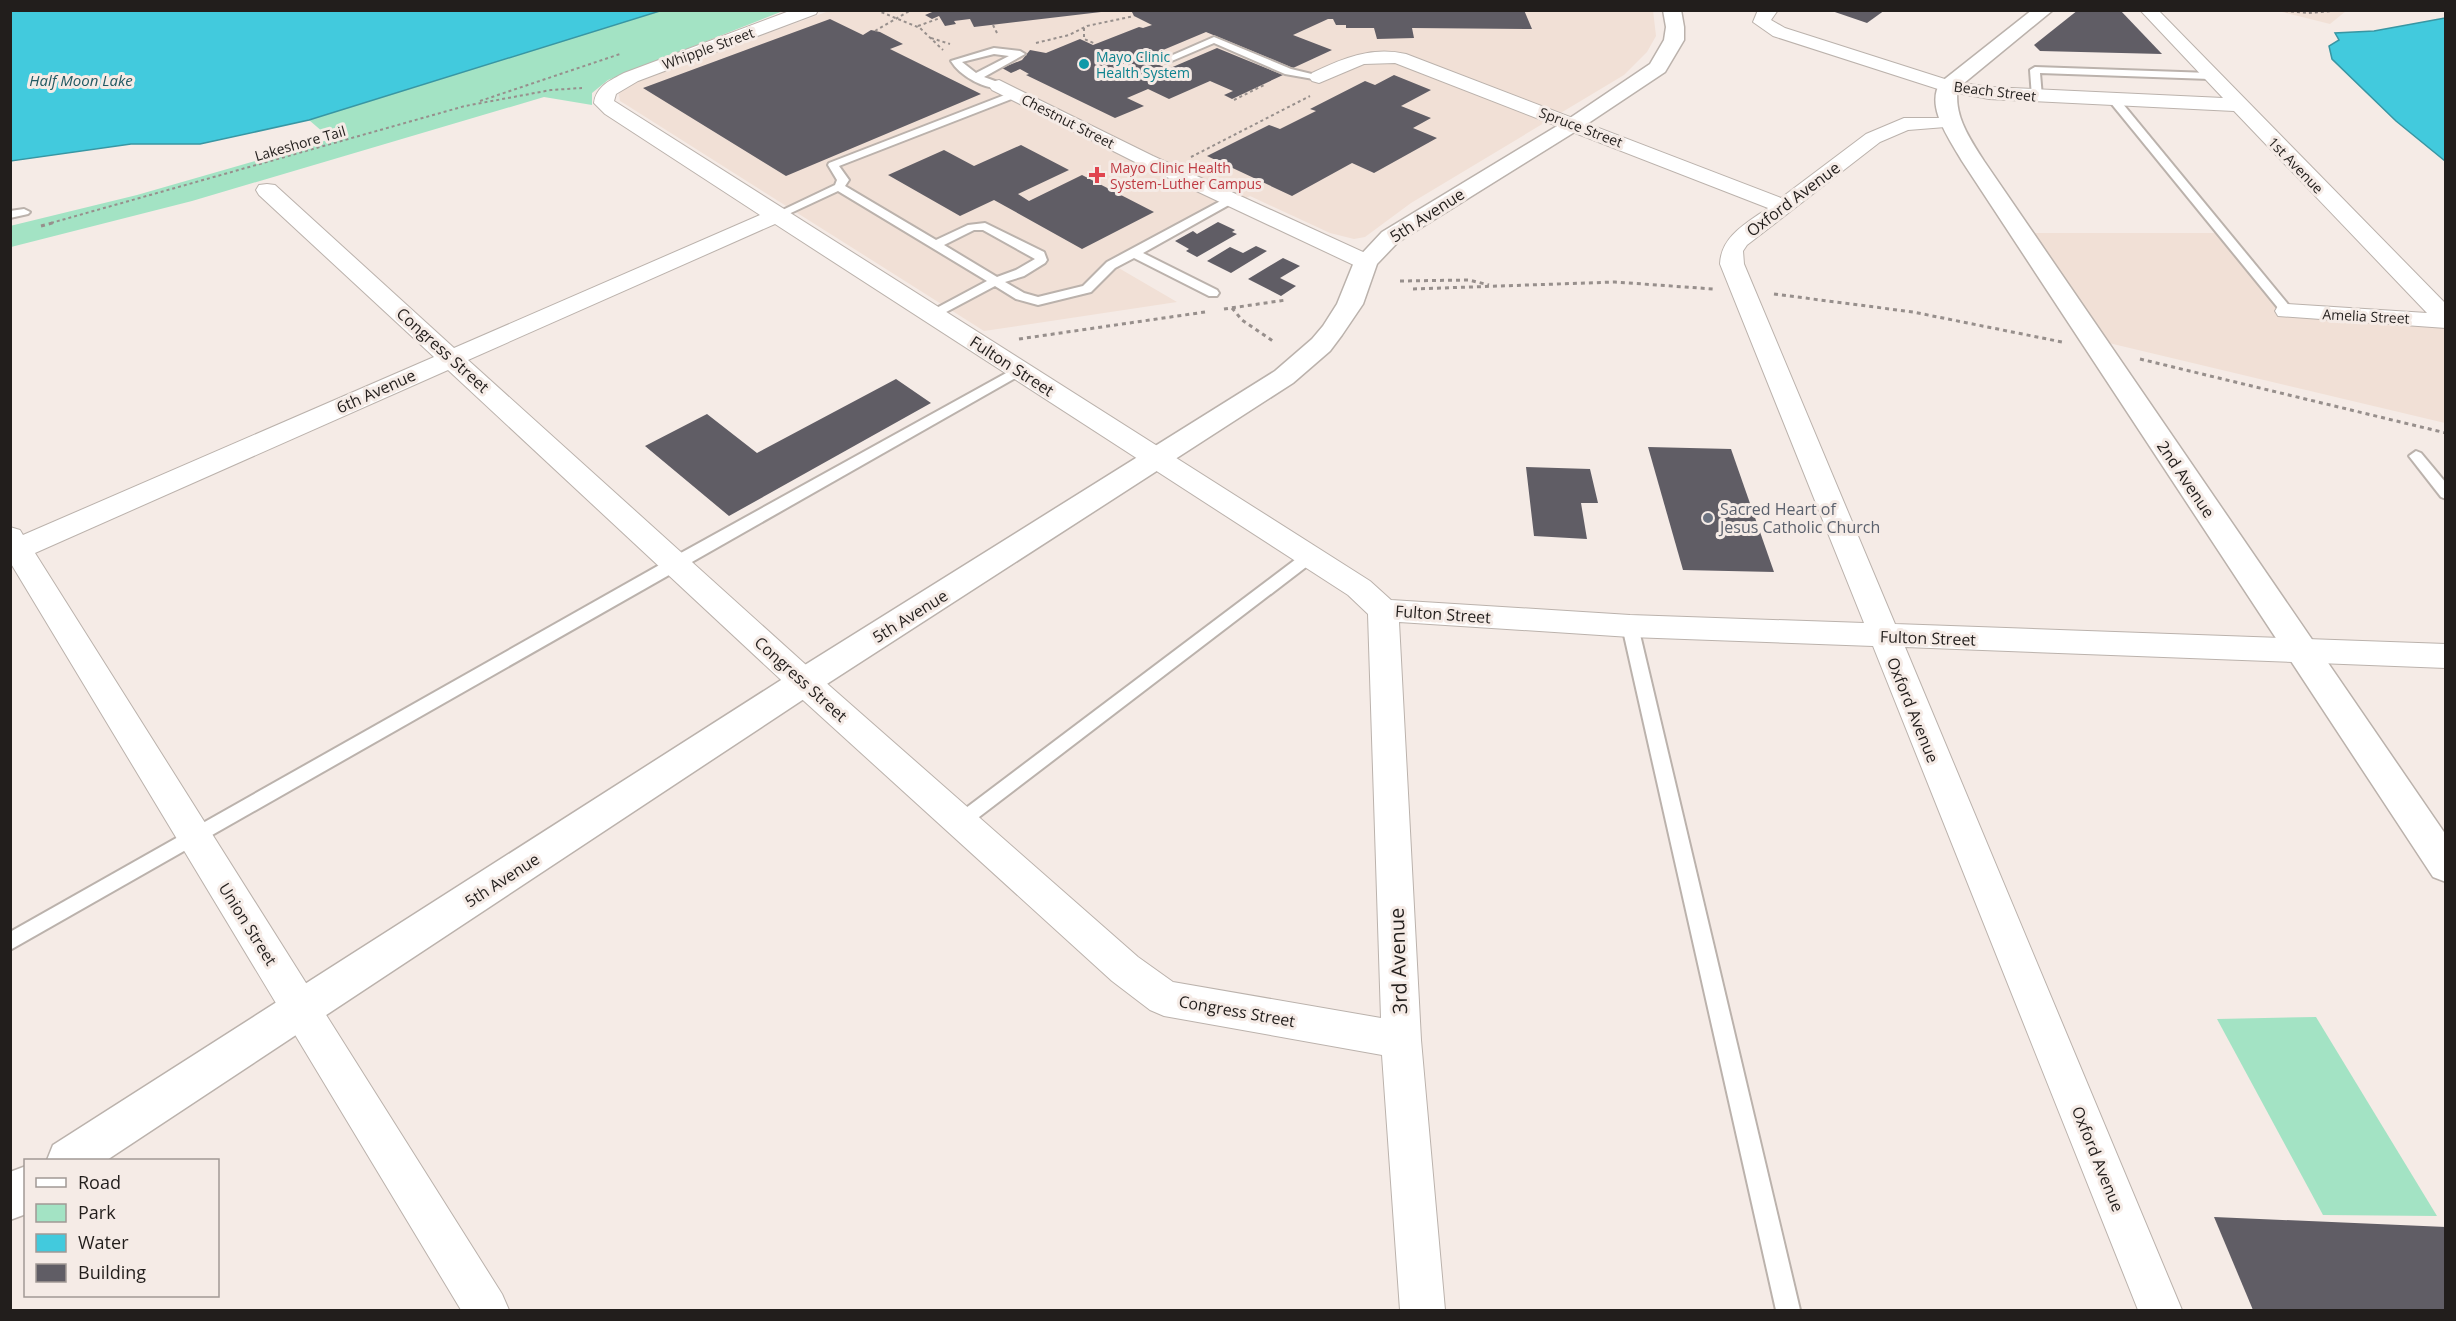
<svg xmlns="http://www.w3.org/2000/svg" width="2456" height="1321" viewBox="0 0 2456 1321" font-family="'Open Sans',sans-serif">
<style>
.built{fill:#f1e0d6}
.green{fill:#a3e3c4}
.water{fill:#42cadd;stroke:#3896a3;stroke-width:1.5}
.building{fill:#605d65}
.lines{fill:none;stroke-linecap:round;stroke-linejoin:round}
.service-casing{stroke:#bbb2ac;stroke-width:4}
.minor-casing{stroke:#bbb2ac;stroke-width:2}
.tertiary-casing{stroke:#bbb2ac;stroke-width:3}
.secondary-casing{stroke:#bbb2ac;stroke-width:3}
.path-far1{stroke:#978f8c;stroke-width:2;stroke-dasharray:3 3;stroke-linecap:butt}
.path{stroke:#978f8c;stroke-width:3;stroke-dasharray:4 4;stroke-linecap:butt}
.service{fill:#fff;fill-rule:evenodd}
.minor{fill:#fff;fill-rule:evenodd}
.tertiary{fill:#fff;fill-rule:evenodd}
.secondary{fill:#fff;fill-rule:evenodd}
.path-bridge{stroke:#978f8c;stroke-width:2;stroke-dasharray:3 3;stroke-linecap:butt}
.culture-dot{fill:#0f9aa8;stroke:#f5ebe6;stroke-width:2}
.health-dot{fill:#e0444e;stroke:#f5ebe6;stroke-width:2}
.worship-dot{fill:#6b7280;stroke:#f5ebe6;stroke-width:2}
.labels{text-anchor:middle;dominant-baseline:central;stroke-width:6;stroke-linejoin:round;paint-order:stroke}
.far-street-label{font-size:14px;fill:#221e1c;stroke:#f5ebe6}
.far-culture-label{font-size:14px;fill:#0d838f;stroke:#f5ebe6;text-anchor:start}
.far-health-label{font-size:14px;fill:#be3a42;stroke:#f5ebe6;text-anchor:start}
.far-water-label{font-size:15px;font-style:italic;fill:#235a63;stroke:#f5ebe6}
.street-label{font-size:16px;fill:#221e1c;stroke:#f5ebe6}
.worship-label{font-size:16px;fill:#5b616d;stroke:#f5ebe6;text-anchor:start}
.near-street-label{font-size:20px;fill:#221e1c;stroke:#f5ebe6}
</style>
<rect width="100%" height="100%" fill="#f5ebe6"/>
<g class="built">
<path d="M1653 10 1656 36 1647 52 1624 75 1411 203 1365 237 1354 239 1330 233 1250 196 1117 267 1177 302 984 331 625 104 620 101 619 95 620 91 633 83 829 11Z"/>
<path d="M2278 11H2346L2330 24Z"/>
<path d="M2021 233H2221L2287 311 2445 321V423L2092 339Z"/>
</g>
<g class="green">
<path d="M659 11H783L608 80 592 93V105L544 97 192 201 11 247 10 226 137 195 331 139 309 120Z"/>
<path d="M2316 1017 2437 1216 2323 1215 2217 1019Z"/>
</g>
<g class="water">
<path d="M11 10H660V11L309 120 200 144H131L11 161Z"/>
<path d="M2445 18H2446L2445 161 2396 121 2332 59 2329 46 2339 40 2335 33 2374 31Z"/>
</g>
<g class="building">
<path d="M937 10H1101V12L974 27 970 19 954 21 956 24 945 26 939 16 932 19 925 15Z"/>
<path d="M1131 10H1524L1532 29 1412 28 1414 38 1377 39 1374 28H1346V25H1336L1333 19H1328L1293 35 1332 50 1293 68 1206 32 1144 58 1168 69 1217 48 1283 75 1232 99 1224 95 1233 91 1210 81 1169 99 1148 89 1127 98 1144 106 1115 118 1026 75 1029 74 1020 69 1011 73 1002 68 1022 60 1030 50 1046 53 1080 39 1093 45 1139 27 1143 28 1152 25 1134 16Z"/>
<path d="M1829 10H1885L1867 23Z"/>
<path d="M2078 10H2120L2162 54 2040 51 2034 45Z"/>
<path d="M830 19 863 35 871 30 880 32 903 44 890 49 981 94 786 176 643 88Z"/>
<path d="M1394 75 1431 90 1401 106 1431 118 1413 128 1437 138 1374 173 1352 163 1292 196 1207 156 1269 125 1280 129 1316 111 1310 109 1365 81 1375 85Z"/>
<path d="M1021 145 1069 170 1018 194 1029 201 1082 175 1154 212 1082 249 994 200 960 216 888 175 944 150 974 166Z"/>
<path d="M1218 222 1235 230 1232 232 1237 234 1197 257 1186 251 1189 249 1175 241 1193 231 1197 234Z"/>
<path d="M1256 246 1267 251 1231 273 1207 261 1230 247 1243 253Z"/>
<path d="M1283 258 1300 266 1280 278 1296 286 1281 296 1248 279Z"/>
<path d="M896 379 931 403 729 516 645 446 707 414 757 453Z"/>
<path d="M1648 447 1731 449 1774 572 1683 570Z"/>
<path d="M1526 467 1590 469 1598 503H1581L1587 539 1534 536Z"/>
<path d="M2214 1217 2446 1227V1310H2253Z"/>
</g>
<g class="lines">
<defs>
<g id="service">
<path d="M1214 37 1291 69 1324 77 1319 80 1285 74 1214 43 1167 63 1159 61Z"/>
<path d="M994 48 1020 51 1025 54 984 77 1003 84V88C985 90 960 76 951 61ZM994 54 1009 56 976 73 962 62Z"/>
<path d="M2035 67 2210 73 2215 76 2210 79 2040 73 2042 97 2037 100 2032 97 2030 70Z"/>
<path d="M1015 91 1019 92V96L839 166 849 180 845 186 936 240 968 225 985 223 1044 252 1047 260 1045 263 1024 276 1005 282 1024 293 1038 297 1083 286 1107 262 1228 197H1236V201L1143 253 1217 290 1219 293 1217 296H1209L1134 258 1115 268 1091 292 1038 305 1016 299 995 286 933 319 929 318 927 315 929 312 987 281 838 191 780 218H772L770 216 835 185 837 180 828 165 829 163ZM974 230H983L1035 259 1016 270 997 277 944 245Z"/>
<path d="M2114 97 2118 98 2291 308 2293 311 2291 314H2283L2110 102V98Z"/>
<path d="M24 209 30 212 28 214 10 218V211Z"/>
<path d="M1019 366 1024 367 1026 370 1024 373 10 950V932L670 559Z"/>
<path d="M2416 451 2421 453 2446 483V499L2441 497 2409 456Z"/>
<path d="M1309 552 1314 553 1317 557 1314 561 966 827 960 830 954 827 951 822 954 817 1304 553Z"/>
<path d="M1630 620 1636 622 1638 626 1800 1310H1776L1622 626 1624 622Z"/>
</g>
<g id="minor">
<path d="M792 10H818L816 14 638 81 616 94 614 101 1370 581 1391 600 1630 615 1864 623 1720 264C1721 236 1747 223 1768 208L1395 63 1364 64 1319 83 1312 81 1309 77 1312 73C1343 58 1372 46 1406 54L1781 198 1866 134 1904 118H1958L1961 122 1958 126 1908 130 1880 142 1747 245 1743 251 1744 264 1895 624 2446 644V668L1905 647 2182 1310H2138L1873 646 1630 637 1399 622 1421 1040 1445 1310H1400L1382 1055 1164 1016 1150 1010 1112 981 793 691 448 370 35 553 502 1294 509 1310H461L10 562V527L20 530 23 535 434 357 259 195 256 190 259 185 267 184 275 185 454 348 760 215 605 114 594 103C596 86 611 80 624 73ZM775 224 1348 595 1368 614 1381 1018 1173 982 1138 957 815 673 468 360Z"/>
<path d="M1758 10H1778L1771 20 1785 28 1951 81 1989 87 2223 98 2140 10H2158L2446 304V328L2278 316 2275 311 2278 306 2287 304 2427 313 2234 111 1989 99 1941 90 1773 36 1753 22Z"/>
<path d="M999 80 1153 156 1374 257 1378 262 1374 267 1366 269 1358 267 1139 164 992 90 989 86 992 82Z"/>
</g>
<path id="tertiary" d="M2032 10H2053L1958 88C1953 115 1970 139 1984 161L2446 835V882L2433 877 1962 161C1950 140 1924 105 1941 82Z"/>
<g id="secondary">
<path d="M1663 10H1681L1684 27V40L1665 72 1581 128 1398 242 1377 264 1363 304 1342 335 1330 351 1293 383 816 691 107 1160H47L53 1145 792 673 1275 371 1312 339 1323 326 1337 304 1354 262 1382 232 1567 120 1650 64 1664 40 1666 27Z"/>
<path d="M26 1166V1214L10 1220V1172Z"/>
</g>
</defs>
<use href="#service" class="service-casing"/>
<use href="#minor" class="minor-casing"/>
<use href="#tertiary" class="tertiary-casing"/>
<use href="#secondary" class="secondary-casing"/>
<g class="path-far1">
<path d="M876 10 920 28 943 50"/>
<path d="M2273 10 2308 13 2343 10"/>
<path d="M993 25 997 33"/>
<path d="M918 26 940 18"/>
<path d="M1084 28V39L1096 44"/>
<path d="M931 38 950 44"/>
<path d="M1036 43 1069 35 1087 26 1134 16"/>
<path d="M1234 100 1266 84"/>
<path d="M480 101 620 54"/>
<path d="M1191 157 1310 96"/>
<path d="M51 223 465 106 551 90 582 88"/>
</g>
<g class="path">
<path d="M41 226 56 222"/>
<path d="M1400 281 1469 280 1489 285"/>
<path d="M1413 289 1615 282 1713 289"/>
<path d="M1774 294 1913 312 2062 342"/>
<path d="M1232 308 1242 320 1273 341"/>
<path d="M1224 309 1286 300"/>
<path d="M1019 339 1205 312"/>
<path d="M2140 359 2446 433"/>
</g>
<use href="#service" class="service"/>
<use href="#minor" class="minor"/>
<use href="#tertiary" class="tertiary"/>
<use href="#secondary" class="secondary"/>
<path class="path-bridge" d="M875 31 911 10"/>
</g>
<circle class="culture-dot" cx="1084" cy="64" r="6"/>
<path class="health-dot" d="M1094 166h6v6h6v6h-6v6h-6v-6h-6v-6h6z"/>
<circle class="worship-dot" cx="1708" cy="518" r="6"/>
<g class="labels">
<g class="far-street-label">
<text transform="translate(708 48) rotate(-20)">Whipple Street</text>
<text transform="translate(1995 91) rotate(7)">Beach Street</text>
<text transform="translate(1068 121) rotate(27)">Chestnut Street</text>
<text transform="translate(1581 127) rotate(21)">Spruce Street</text>
<text transform="translate(300 143) rotate(-16)">Lakeshore Tail</text>
<text transform="translate(2296 165) rotate(46)">1st Avenue</text>
<text transform="translate(2366 316) rotate(3)">Amelia Street</text>
</g>
<g class="far-culture-label">
<text x="1096" y="56">Mayo Clinic<tspan x="1096" dy="16">Health System</tspan></text>
</g>
<g class="far-health-label">
<text x="1110" y="167">Mayo Clinic Health<tspan x="1110" dy="16">System-Luther Campus</tspan></text>
</g>
<g class="far-water-label">
<text x="81" y="80">Half Moon Lake</text>
</g>
<g class="street-label">
<text transform="translate(1793 199) rotate(-37)">Oxford Avenue</text>
<text transform="translate(1427 215) rotate(-33)">5th Avenue</text>
<text transform="translate(443 350) rotate(42)">Congress Street</text>
<text transform="translate(1012 366) rotate(33)">Fulton Street</text>
<text transform="translate(376 391) rotate(-24)">6th Avenue</text>
<text transform="translate(2186 479) rotate(56)">2nd Avenue</text>
<text transform="translate(1443 614) rotate(4)">Fulton Street</text>
<text transform="translate(910 616) rotate(-32)">5th Avenue</text>
<text transform="translate(1928 638) rotate(2)">Fulton Street</text>
<text transform="translate(801 679) rotate(42)">Congress Street</text>
<text transform="translate(1913 710) rotate(68)">Oxford Avenue</text>
<text transform="translate(502 880) rotate(-33)">5th Avenue</text>
<text transform="translate(248 924) rotate(58)">Union Street</text>
<text transform="translate(1237 1011) rotate(10)">Congress Street</text>
<text transform="translate(2098 1159) rotate(68)">Oxford Avenue</text>
</g>
<g class="worship-label">
<text x="1720" y="509">Sacred Heart of<tspan x="1720" dy="18">Jesus Catholic Church</tspan></text>
</g>
<g class="near-street-label">
<text transform="translate(1398 961) rotate(-92)">3rd Avenue</text>
</g>
</g>
<rect width="2456" height="1321" fill="none" stroke="#221e1c" stroke-width="24"/>
<rect x="24" y="1159" width="195" height="138" fill="#f5ebe6" stroke="#a19995" stroke-width="1.5"/>
<rect x="36" y="1178" width="30" height="9" fill="#ffffff" stroke="#a19995" stroke-width="1.5"/>
<text x="78" y="1189" font-size="18" fill="#221e1c">Road</text>
<rect x="36" y="1204" width="30" height="18" fill="#a3e3c4" stroke="#a19995" stroke-width="1.5"/>
<text x="78" y="1219" font-size="18" fill="#221e1c">Park</text>
<rect x="36" y="1234" width="30" height="18" fill="#42cadd" stroke="#a19995" stroke-width="1.5"/>
<text x="78" y="1249" font-size="18" fill="#221e1c">Water</text>
<rect x="36" y="1264" width="30" height="18" fill="#605d65" stroke="#a19995" stroke-width="1.5"/>
<text x="78" y="1279" font-size="18" fill="#221e1c">Building</text>
</svg>
